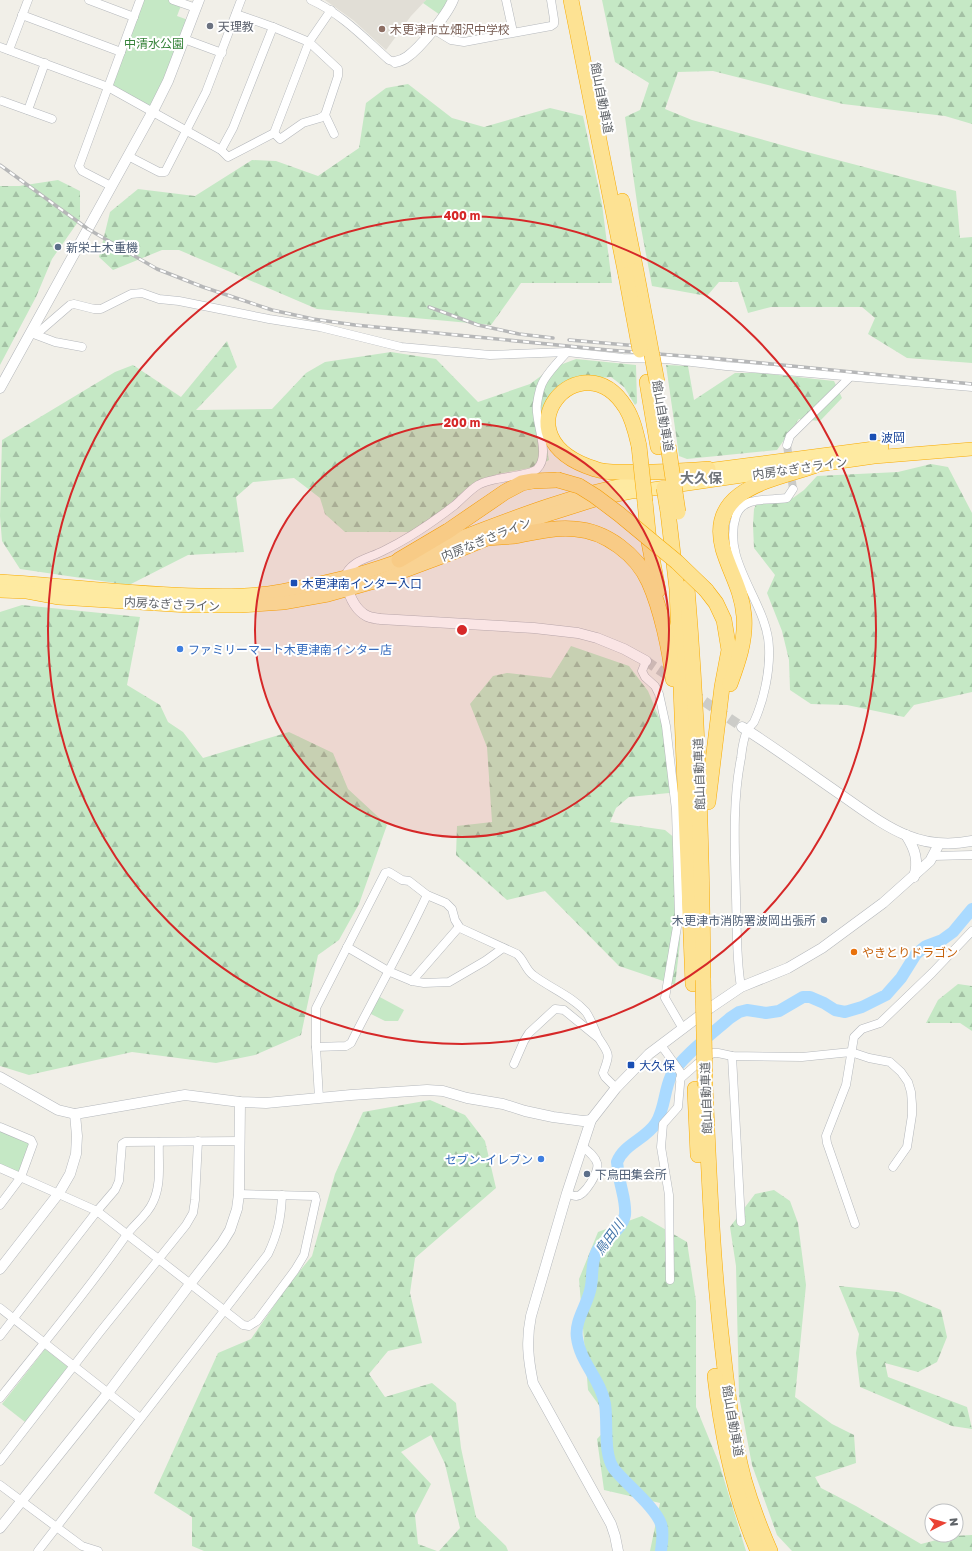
<svg xmlns="http://www.w3.org/2000/svg" width="972" height="1551" viewBox="0 0 972 1551" font-family="'Golos Text','Noto Sans JP',sans-serif">
<style>
.education{fill:#e1ded6}
.forest{fill:url(#forest-firs)}
.green{fill:#c5e8c5}
.lines{fill:none;stroke-linecap:round;stroke-linejoin:round}
.river{stroke:#aadaff;stroke-width:12}
.minor-tunnel{stroke:#ccccc8;stroke-width:8;stroke-dasharray:8 4;stroke-linecap:butt}
.tertiary-tunnel{stroke:#ccccc8;stroke-width:10;stroke-dasharray:10 5;stroke-linecap:butt}
.minor-casing{stroke:#b5b8bc;stroke-width:9}
.tertiary-casing{stroke:#b5b8bc;stroke-width:11}
.trunk-casing{stroke:#f9ab00;stroke-width:14}
.motorway-casing{stroke:#f9ab00;stroke-width:16}
.minor{stroke:#fff;stroke-width:8}
.tertiary{stroke:#fff;stroke-width:10}
.trunk{stroke:#feeaa1;stroke-width:13}
.motorway{stroke:#fde293;stroke-width:15}
.rail-casing{stroke:#b6b7b8;stroke-width:3.5}
.rail{stroke:#fff;stroke-width:2;stroke-dasharray:6;stroke-linecap:butt}
.motorway-bridge-casing{stroke:#f9ab00;stroke-width:16;stroke-linecap:butt}
.motorway-bridge{stroke:#fde293;stroke-width:15}
.ring{fill:none;stroke:#d62828;stroke-width:2}
.worship-dot{fill:#6b7280;stroke:#fff;stroke-width:1.5}
.education-dot{fill:#8d6e63;stroke:#fff;stroke-width:1.5}
.service-dot{fill:#5c6f8a;stroke:#fff;stroke-width:1.5}
.transit-dot{fill:#1a4fb4;stroke:#fff;stroke-width:1.5}
.shop-dot{fill:#3f7fe0;stroke:#fff;stroke-width:1.5}
.food-dot{fill:#e8710a;stroke:#fff;stroke-width:1.5}
.labels{text-anchor:middle;dominant-baseline:central;stroke-width:4;stroke-linejoin:round;paint-order:stroke}
.worship-label{font-size:12px;fill:#5b616d;stroke:#fff;text-anchor:start}
.education-label{font-size:12px;fill:#785e54;stroke:#fff;text-anchor:start}
.park-label{font-size:12px;fill:#348238;stroke:#fff}
.street-label{font-size:12px;fill:#5f6368;stroke:#fff}
.service-label{font-size:12px;fill:#4e5e75;stroke:#fff;text-anchor:start}
.transit-label{font-size:12px;fill:#164399;stroke:#fff;text-anchor:start}
.shop-label{font-size:12px;fill:#366cbe;stroke:#fff;text-anchor:start}
.food-label{font-size:12px;fill:#c56008;stroke:#fff;text-anchor:start}
.water-label{font-size:13px;font-style:italic;fill:#4174aa;stroke:#fff}
.quarter-label{font-size:14px;font-weight:bold;fill:#70757a;stroke:#fff}
.centre{fill:#d62828;stroke:#fff;stroke-width:2}
.ring-label{font-size:12px;text-anchor:middle;font-weight:bold;fill:#d62828;stroke:#fff;stroke-width:4;stroke-linejoin:round;paint-order:stroke}
</style>
<defs>
<pattern id="forest-firs" width="22" height="20" patternUnits="userSpaceOnUse"><rect width="22" height="20" fill="#c5e8c5"/><path d="M5 1l3.5 6h-7zM16 11l3.5 6h-7z" fill="#a3c0a4"/></pattern>
</defs>
<rect width="100%" height="100%" fill="#f1efe8"/>
<path class="education" d="M325 0H426L411 16 386 50 353 20Z"/>
<g class="forest">
<path d="M602 0H972V124L945 116 843 104 713 71 678 72 665 109 692 120 803 151 956 191 960 238 972 237V363L907 358 868 334 875 318 862 307H771L748 313 738 282H719L707 296 652 286 639 217 625 117 640 110 649 83 615 62Z"/>
<path d="M408 84 452 118 484 127 550 108 583 116 602 204 612 283H521L491 325 317 309 179 250H162L113 270 99 257 110 212 138 189 195 196 252 160 276 161 318 176 359 148 366 103 386 88Z"/>
<path d="M58 180 80 191V219L52 259 36 297 0 365V186H19Z"/>
<path d="M227 341 237 367 196 410 272 409 306 373 325 362 391 352 436 359 478 402 530 384 552 368 576 359 636 365 637 403 635 405 624 387 611 377 565 381 547 400 545 438 549 460 536 467 497 474 414 532H345L325 514 320 498 294 478 253 482 236 497 244 552 188 555 129 585 20 569 2 541 0 516 2 440 115 372 133 365 181 397Z"/>
<path d="M666 365 688 366 694 400 735 373H759L834 381 842 398 820 421 799 419 777 450 687 459 679 456Z"/>
<path d="M931 464 948 467 972 513V692L914 705 904 717 847 705 811 704 790 690 789 660 782 631 767 593 775 575 754 548 753 525 754 509 760 496 793 498 804 490 817 476 898 472Z"/>
<path d="M22 605 140 617 127 685 160 705 168 722 183 732 203 758 289 732 333 753 348 789 387 825 359 904 339 940 318 955 301 1035 255 1055 216 1063 132 1052 29 1075 0 1066V612Z"/>
<path d="M571 646 629 666 648 691 669 741 679 792 629 797 616 808 610 822 665 830 682 844 680 943 675 985 619 966 545 891 507 900 456 855 457 826 492 822 487 747 470 704 493 676 507 673 551 678Z"/>
<path d="M958 984 972 986V1031L960 1023H926L938 1000Z"/>
<path d="M430 1100 465 1115 485 1141 496 1188 415 1258 410 1293 422 1343 388 1351 369 1374 385 1397 432 1383 456 1403 461 1448 476 1517 506 1546 508 1551H439L460 1528 445 1464 431 1435 401 1452 431 1484 415 1515 418 1544 437 1551H204L192 1546V1517L154 1493 218 1353 251 1339 289 1284 312 1256 335 1174 363 1112Z"/>
<path d="M774 1190 790 1201 798 1223 806 1285 795 1397 832 1424 854 1435 856 1463 815 1477 821 1488 856 1506 921 1544 952 1536 972 1535V1551H792L777 1535 752 1465 739 1396 736 1266 730 1227 755 1194Z"/>
<path d="M642 1216 687 1242 696 1301V1407L719 1463 746 1551H650L660 1503 604 1490 597 1439 612 1423 588 1390 579 1279 598 1232Z"/>
<path d="M839 1286 898 1292 941 1310 947 1337 937 1362 918 1372 885 1363 888 1377 967 1407 972 1429 952 1426 860 1387 856 1353 859 1334Z"/>
</g>
<g class="green">
<path d="M140 0H173L182 3 177 16 191 21 153 111 108 87Z"/>
<path d="M426 0H452L443 17 423 3Z"/>
<path d="M376 995 404 1010 398 1021H385L367 1012Z"/>
<path d="M0 1128 33 1144 21 1177 0 1168Z"/>
<path d="M45 1349 68 1367 25 1422 2 1404Z"/>
</g>
<g class="lines">
<path class="river" d="M661 1551C662 1543 664 1532 661 1524 656 1508 626 1484 614 1469 603 1454 608 1423 605 1404 601 1380 580 1362 577 1338 574 1320 589 1303 591 1286 593 1275 591 1261 597 1251 605 1239 622 1230 625 1215 626 1205 623 1195 621 1186 619 1178 618 1170 617 1162 624 1144 646 1139 656 1123 665 1108 664 1091 671 1076 680 1058 714 1032 730 1018L739 1012 747 1010 766 1013 779 1011 803 997H810L824 1003 835 1010 845 1012 862 1007 886 995 901 978 916 954 926 946 942 940 953 932 972 909"/>
<path class="minor-tunnel" d="M787 445 793 489"/>
<g class="tertiary-tunnel">
<path d="M646 661 676 681"/>
<path d="M692 693 742 727"/>
</g>
<defs>
<g id="minor">
<path d="M89 0 134 17"/>
<path d="M173 0 196 8"/>
<path d="M311 0C342 14 364 38 389 60L395 62"/>
<path d="M506 0 513 32"/>
<path d="M236 14 273 27 309 42 338 69V76L325 115 320 118 303 123 280 139 274 133"/>
<path d="M22 15 121 52"/>
<path d="M433 29 451 40 464 42 551 26 554 24V19L551 0"/>
<path d="M184 39 222 53"/>
<path d="M0 47 108 87 221 150 228 157 274 133 309 42 331 10"/>
<path d="M9 50 28 0"/>
<path d="M2 101 52 119"/>
<path d="M28 110 45 63"/>
<path d="M325 115 334 134"/>
<path d="M221 150 233 128 273 27"/>
<path d="M128 156 159 172H165L206 92 241 0"/>
<path d="M111 186 82 171 79 166 140 0"/>
<path d="M32 331 38 332 40 331 70 305 74 304 94 309H101L131 294 142 293 159 299 179 301 269 319 320 327 401 347 490 355 567 352 623 358 666 359 726 366 972 387"/>
<path d="M31 333 55 342 82 347"/>
<path d="M787 445 790 436 850 377"/>
<path d="M345 577C349 561 370 558 383 551 408 539 433 522 455 505 463 498 470 490 478 485 493 476 528 477 537 469 552 455 534 421 537 404 538 397 540 386 544 380 550 370 559 361 567 352"/>
<path d="M646 661 642 671 645 677 655 686 659 694 666 726 676 810 679 915 665 998 683 1029"/>
<path d="M934 856 972 855"/>
<path d="M347 947 388 971 412 981 424 983 449 982 485 961 503 948"/>
<path d="M412 981 459 927"/>
<path d="M741 987C736 958 737 927 736 897 735 851 732 803 741 758 742 749 743 739 747 731 748 728 752 725 754 722 764 700 770 671 769 648 768 603 721 562 736 516 743 495 770 501 787 498L793 489"/>
<path d="M661 1045 681 1073 678 1107 663 1124 661 1147 669 1195 670 1280"/>
<path d="M316 1047 346 1046 351 1043C376 993 404 945 427 895"/>
<path d="M732 1056 741 1222"/>
<path d="M514 1064 524 1041 529 1033 555 1009 564 1010 597 1037"/>
<path d="M680 1079 697 1064 713 1053H718L732 1056 802 1057 851 1052 869 1058 890 1062 901 1072 908 1082 911 1092 912 1104V1115L907 1147 893 1167"/>
<path d="M319 1098 316 1047V1008L385 873 389 872 402 880 409 881 427 895 446 903 452 909 455 920 460 928 517 954C524 960 526 970 533 975 550 988 572 996 586 1012 591 1019 594 1029 598 1037 609 1055 611 1052 603 1073L605 1077 616 1088"/>
<path d="M0 1127 31 1140 33 1144 21 1177 0 1205"/>
<path d="M0 1168 97 1211 243 1325 249 1326 257 1321 295 1270 304 1255 316 1200 315 1196 239 1194"/>
<path d="M567 1193C569 1194 573 1196 576 1196 584 1197 600 1171 597 1163 595 1156 588 1151 582 1146"/>
<path d="M855 1224 827 1143 826 1136 846 1085 854 1037 862 1029 880 1023 932 973 972 931"/>
<path d="M0 1308 140 1418"/>
<path d="M0 1336 97 1211 115 1190 119 1181 122 1144 125 1142 240 1141"/>
<path d="M0 1398C42 1345 86 1293 125 1237 133 1225 147 1216 153 1202 162 1183 158 1162 159 1142"/>
<path d="M0 1461 100 1332 186 1225 193 1213 195 1200 198 1141"/>
<path d="M0 1485 82 1546 98 1551"/>
<path d="M38 1551 268 1254C278 1233 281 1218 282 1195"/>
</g>
<g id="tertiary">
<path d="M395 62C400 61 403 60 407 57 420 48 447 15 453 0"/>
<path d="M0 388 153 111 168 81 199 0"/>
<path d="M346 583C349 595 355 610 367 616 371 618 376 618 380 619L534 628 578 633 597 638 624 649 646 661"/>
<path d="M742 727C774 747 805 770 837 792 881 822 915 853 972 841"/>
<path d="M906 835C915 849 919 861 914 877"/>
<path d="M0 1077 58 1110 75 1114 185 1095 240 1102 266 1103 351 1095 427 1090 443 1091 467 1098 503 1104 525 1111 553 1117 583 1121 591 1120"/>
<path d="M0 1269 59 1193 70 1174 76 1154 77 1136 75 1114"/>
<path d="M0 1528 108 1393 190 1284 222 1243 230 1230 237 1209 239 1194 240 1102"/>
<path d="M618 1551 615 1536 611 1524 533 1383C528 1358 526 1340 531 1316L567 1193 591 1120 616 1088 649 1054 710 1008 741 987 788 968 822 948 883 903 930 861 939 844"/>
</g>
<g id="trunk">
<path d="M699 471 882 447"/>
<path d="M0 581C66 585 133 594 199 595 226 596 254 596 281 591 312 585 344 579 374 569 461 541 544 499 634 483"/>
<path d="M0 591 27 592 59 598 188 606H240L283 603 328 595 378 581 453 553 541 517 598 499 632 492 874 457 972 449"/>
</g>
<g id="motorway">
<path d="M571 0 626 275"/>
<path d="M622 201 636 271"/>
<path d="M647 382 658 447"/>
<path d="M639 446C636 433 633 419 626 408 582 336 493 437 595 469 606 473 617 472 629 472 655 473 681 471 708 469"/>
<path d="M645 502 649 542 658 590"/>
<path d="M668 512 677 589 693 984"/>
<path d="M488 538C497 537 506 537 515 536 535 532 555 527 575 529 606 531 637 555 649 582 661 609 670 650 673 679"/>
<path d="M399 560 448 531 505 492 522 483 533 481 558 480"/>
<path d="M687 588C698 719 702 849 703 980"/>
<path d="M706 590 716 603 724 620 729 650 722 687 708 802"/>
<path d="M730 684C738 662 746 640 744 616 742 590 730 573 723 549 707 489 772 480 814 466"/>
<path d="M705 1086C709 1172 712 1257 722 1343 727 1388 732 1435 744 1480 751 1504 760 1528 770 1551"/>
<path d="M695 1089 698 1155"/>
<path d="M715 1376C722 1436 734 1496 758 1551"/>
</g>
</defs>
<use href="#minor" class="minor-casing"/>
<use href="#tertiary" class="tertiary-casing"/>
<use href="#trunk" class="trunk-casing"/>
<use href="#motorway" class="motorway-casing"/>
<use href="#minor" class="minor"/>
<use href="#tertiary" class="tertiary"/>
<use href="#trunk" class="trunk"/>
<use href="#motorway" class="motorway"/>
<defs>
<g id="rail">
<path d="M0 165 88 229 157 269 203 287 272 310 313 319 355 325 608 350 721 359 972 384"/>
<path d="M429 307 478 325 519 334 553 338"/>
<path d="M569 340 650 347"/>
</g>
</defs>
<use href="#rail" class="rail-casing"/>
<use href="#rail" class="rail"/>
<defs>
<g id="motorway-bridge">
<path d="M636 271 657 382"/>
<path d="M626 275 640 350"/>
<path d="M668 445 678 512"/>
<path d="M639 446 645 502"/>
<path d="M558 480 579 486 595 496 619 514 677 562 706 590"/>
<path d="M664 488 668 512"/>
<path d="M703 980 705 1086"/>
</g>
</defs>
<use href="#motorway-bridge" class="motorway-bridge-casing"/>
<use href="#motorway-bridge" class="motorway-bridge"/>
</g>
<circle cx="462" cy="630" r="207" fill="#d62828" fill-opacity=".12"/>
<g class="ring">
<circle cx="462" cy="630" r="207"/>
<circle cx="462" cy="630" r="414"/>
</g>
<circle class="worship-dot" cx="210" cy="26" r="4"/>
<circle class="education-dot" cx="382" cy="29" r="4"/>
<g class="service-dot">
<circle cx="58" cy="247" r="4"/>
<circle cx="824" cy="920" r="4"/>
<circle cx="587" cy="1174" r="4"/>
</g>
<g class="transit-dot">
<rect x="869" y="433" width="8" height="8" rx="2"/>
<rect x="290" y="579" width="8" height="8" rx="2"/>
<rect x="627" y="1061" width="8" height="8" rx="2"/>
</g>
<g class="shop-dot">
<circle cx="180" cy="649" r="4"/>
<circle cx="541" cy="1159" r="4"/>
</g>
<circle class="food-dot" cx="854" cy="952" r="4"/>
<g class="labels">
<g class="worship-label">
<text x="218" y="26">天理教</text>
</g>
<g class="education-label">
<text x="390" y="29">木更津市立畑沢中学校</text>
</g>
<g class="park-label">
<text x="154" y="43">中清水公園</text>
</g>
<g class="street-label">
<text transform="translate(602 98) rotate(79)">館山自動車道</text>
<text transform="translate(663 416) rotate(80)">館山自動車道</text>
<text transform="translate(800 468) rotate(-8)">内房なぎさライン</text>
<text transform="translate(486 539) rotate(-22)">内房なぎさライン</text>
<text transform="translate(172 604) rotate(3)">内房なぎさライン</text>
<text transform="translate(699 774) rotate(-92)">館山自動車道</text>
<text transform="translate(706 1098) rotate(-92)">館山自動車道</text>
<text transform="translate(733 1421) rotate(80)">館山自動車道</text>
</g>
<g class="service-label">
<text x="66" y="247">新栄土木重機</text>
<text x="816" y="920" text-anchor="end">木更津市消防署波岡出張所</text>
<text x="595" y="1174">下烏田集会所</text>
</g>
<g class="transit-label">
<text x="881" y="437">波岡</text>
<text x="302" y="583">木更津南インター入口</text>
<text x="639" y="1065">大久保</text>
</g>
<g class="shop-label">
<text x="188" y="649">ファミリーマート木更津南インター店</text>
<text x="533" y="1159" text-anchor="end">セブン-イレブン</text>
</g>
<g class="food-label">
<text x="862" y="952">やきとりドラゴン</text>
</g>
<g class="water-label">
<text transform="translate(609 1237) rotate(-54)">鳥田川</text>
</g>
<g class="quarter-label">
<text x="701" y="477">大久保</text>
</g>
</g>
<circle cx="462" cy="630" r="6" class="centre"/>
<g class="ring-label">
<text x="462" y="220">400 m</text>
<text x="462" y="427">200 m</text>
</g>
<g transform="translate(944 1523) rotate(84)"><circle r="19" fill="#ffffff" stroke="#bfc1c3"/>
<path d="M0-3L7 15L0 10L-7 15Z" fill="#ea4335"/>
<text y="-6" font-size="11" font-weight="bold" text-anchor="middle" fill="#5f6368">N</text>
</g>
</svg>
